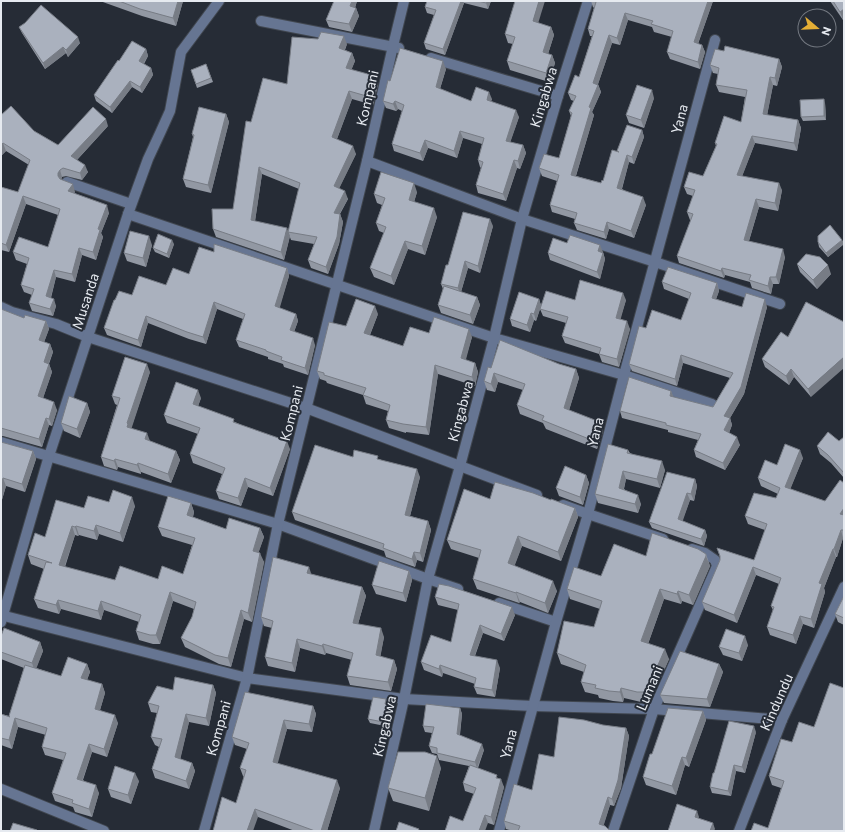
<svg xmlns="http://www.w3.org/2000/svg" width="845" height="832" viewBox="0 0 845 832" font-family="Commissioner,sans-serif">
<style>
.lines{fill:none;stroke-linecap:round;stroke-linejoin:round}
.minor-casing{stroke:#414750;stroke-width:12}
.minor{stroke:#667592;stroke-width:10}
.wall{fill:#9298a3}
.shaded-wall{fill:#777c85}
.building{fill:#aab1be;stroke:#777c85}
.labels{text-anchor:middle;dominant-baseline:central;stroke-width:4;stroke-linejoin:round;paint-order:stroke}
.street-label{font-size:14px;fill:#e6eaf0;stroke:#262c36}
</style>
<rect width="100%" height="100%" fill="#262c36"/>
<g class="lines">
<defs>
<g id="minor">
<path d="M261 21 399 48"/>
<path d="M431 58 558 96"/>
<path d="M367 161 522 219 655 262 780 304"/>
<path d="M67 182 131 204"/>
<path d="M128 214 494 338 624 375 712 404"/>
<path d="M1 307 12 312 56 324 88 337 306 408 537 495"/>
<path d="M1 442 278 524 428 579 458 589"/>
<path d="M563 505 588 514 663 539"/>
<path d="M499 603 556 622"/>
<path d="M1 615 247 678 404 699 533 706 654 709 782 720"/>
<path d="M1 622 49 456 128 214 148 159 161 131 170 111 181 52 219 1"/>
<path d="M1 789 104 831"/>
<path d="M204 831 247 678 278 524 367 161 393 46 404 1"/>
<path d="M374 831 404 699 428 579 460 466 494 338 522 219 558 96 588 1"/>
<path d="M499 831 556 622 588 514 624 375 715 40"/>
<path d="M613 831 654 709 717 566 715 560 705 553 692 549"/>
<path d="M739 831 782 720 844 587"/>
</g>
</defs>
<use href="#minor" class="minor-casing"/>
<use href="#minor" class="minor"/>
</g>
<g class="wall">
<path d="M100 1H183L176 26 142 16Z"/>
<path d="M333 1H357L355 8H356L359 16 352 32 329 27 326 20 334 1Z"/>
<path d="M427 1H491L488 9 464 3 445 55 426 49 424 43 434 15 427 13 425 7Z"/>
<path d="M591 1H713L698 44 702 45 705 52 700 69 670 59 667 52 672 37 654 32 652 27 628 20 620 45 612 43 598 84 601 92 592 112 594 115 576 176 601 183 603 181 617 151 642 130 644 137 634 164 629 162 622 189 646 205 634 238 609 229 606 239 577 230 574 223 575 219 552 212 550 205 557 181 542 176 539 168 559 158 571 116 569 111 574 101 571 100 568 93 579 77 592 36H590L588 29 594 8 593 7Z"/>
<path d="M830 1H844L843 20Z"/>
<path d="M538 23 551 27 554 35 548 54 552 55 555 63 549 82 510 70 507 61 513 44 508 43 505 34Z"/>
<path d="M19 27 80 43 68 57 66 53 45 69 22 33Z"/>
<path d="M347 44 345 50 352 53 355 61 351 70 375 76 378 84 373 105 352 99 337 139 356 154 339 188 348 199 340 214 343 222 339 244 328 274 311 268 308 260 314 244 291 240 288 232 299 189 262 174 255 221 290 236 284 260 216 237 213 229 233 209 251 122 287 84Z"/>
<path d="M146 49 148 56 144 64 151 68 153 75 142 93 132 87 112 113 96 101 94 95 119 61Z"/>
<path d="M724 51 779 59 782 67 777 86 773 85 767 115 798 120 801 128 797 151 755 143 742 176 782 190 778 211 759 207 749 241 785 257 779 284H773L771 294 752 288 750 282 725 275 724 278 679 263 677 256 691 220H690L687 212 693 196 687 194 684 187 703 176 716 146 715 143 741 122 745 97 719 92 716 85 718 74 713 73 710 65Z"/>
<path d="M206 64 213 82 197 88 191 70Z"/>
<path d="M446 69 440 89 471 101 492 99 491 101 519 117 510 142 523 145 526 153 520 169 517 168 506 201 478 193 476 185 481 168 480 167 478 160 482 144 463 138 457 158 428 148 423 161 394 151 392 144 402 111 398 109 396 111 386 108 383 101 390 81Z"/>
<path d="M654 98 644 128 629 123 626 115Z"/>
<path d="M825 103 826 120 803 121 801 117Z"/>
<path d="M226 114 229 122 211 193 186 187 183 179 193 137 192 134Z"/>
<path d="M1 115 34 131 58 145 108 126 77 160 88 172 82 180 66 176 62 177 61 180 75 192 74 193 109 213 101 233 103 237 96 260 82 255 75 282 56 277 51 298 56 306 53 316 32 311 29 303 32 295 24 292 21 285 27 264 16 260 13 252 48 247 58 215 26 204 9 252 1 250V187L18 192 29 165 6 151 2 155 1 154Z"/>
<path d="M417 192 414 202 437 217 425 255 408 249 394 285 374 277 370 268 384 233 379 231 376 223 382 205 377 203 374 194Z"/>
<path d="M493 226 480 273 468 268 461 292 477 297 480 305 473 324 441 313 438 305 443 289 441 284 448 265Z"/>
<path d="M842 240 844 244 828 257 819 247 818 242Z"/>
<path d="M567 243 603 252 605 259 600 279 550 260 548 253Z"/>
<path d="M174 244 169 258 155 252 153 248Z"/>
<path d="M152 245 146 267 127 261 124 253Z"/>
<path d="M214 252 287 268 289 276 279 308 296 314 298 321 294 332 315 345 308 375 284 367 283 364 268 359V357L239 347 236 340 243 319 217 309 206 344 189 339 148 323 141 347 107 335 104 328 115 300 166 285 189 274Z"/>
<path d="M797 264 831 274 817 289 800 272Z"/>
<path d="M662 282 717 283 719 291 716 299 742 307H767L744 394 730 418 732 425 729 433 740 445 725 470 696 457 694 450 698 440 668 432V430L622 418 620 411 671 391 673 397 713 407 730 378 683 363 677 386 632 371 629 364 646 328 681 320 689 299 664 289Z"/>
<path d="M539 299 541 305 575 300H626L620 319 630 329 619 367 602 362 599 354 565 343 562 336 566 323 543 316 540 309 536 321 534 320 530 332 512 326 510 319Z"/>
<path d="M806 302 811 397 794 377 789 385 765 367 762 359 788 337Z"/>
<path d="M1 309 24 318 46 321 49 329 44 342 50 344 53 352 49 364 52 372 43 398 57 410 52 426 49 425 42 447 3 436H1Z"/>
<path d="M378 314 370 335 403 346 429 333 472 337 465 360 475 363 478 372 475 386 438 374 429 435 406 432V433L389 428 386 420 388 411 366 404 363 395 327 383 326 381 320 379 317 371Z"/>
<path d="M559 364 576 369 579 378 569 410 603 431 597 449 546 429 543 423 520 414 517 405 523 390 498 382 495 392 487 390 484 381 491 368Z"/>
<path d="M150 372 131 428 150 441 176 451 180 460 171 483 141 472V474L118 467 117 470 104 466 101 457 117 405 115 404 112 396Z"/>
<path d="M201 398 198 406 235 422 290 449 273 496 248 487 241 506 219 499 216 491 222 474 193 463 190 454 198 434 167 423 164 415Z"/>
<path d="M87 403 90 412 80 438 64 431 61 423Z"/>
<path d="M844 437V478L831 463 820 454 817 446 839 441Z"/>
<path d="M1 442 33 451 36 459 25 492 6 486 1 503Z"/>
<path d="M628 450 630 453 665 470 660 488 626 479 624 489 641 504 638 513 598 503 595 494Z"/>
<path d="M353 457 379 459 420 477 410 516 428 521 431 530 423 562 417 560 415 567 386 557 384 551 295 520 292 512Z"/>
<path d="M803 458 790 489 825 501 844 483V538H843L837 557H836L824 588 825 592 814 628 803 624 796 644 770 635 767 627 773 610 771 606 779 584 756 575 737 623 705 610 702 602 720 560V557L717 548 754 560 765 530 748 524 745 516 776 498 778 494 761 486 758 478 777 465Z"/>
<path d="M586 475 589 483 583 505 559 496 556 488Z"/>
<path d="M695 479 697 486 694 501 690 500 682 521 705 530 707 536 704 546 652 528 649 522Z"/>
<path d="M490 499 551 500 575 508 578 517 561 561 522 546 514 566 557 591 548 613 520 602 519 603 477 589 473 579 479 558 451 549 447 540Z"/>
<path d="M109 502 135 506 123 542 99 534 97 540 79 535 78 536 75 535 65 567 115 580 158 579 183 574 192 545 162 536 158 527 191 503 194 512 193 517 226 529 260 528 264 537 258 553 264 562 252 622 244 619 231 667 219 664 185 647 181 638 192 617 194 609 173 601 160 644H153L139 640 136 631 139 622 104 610 101 620 61 609 59 614 38 608 34 599 44 569 31 564 28 555 45 537 84 508Z"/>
<path d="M706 554 710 566 693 605 682 601 681 604 664 599 648 644 669 659 650 702H641L624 698 623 702 613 701 599 698 598 695 585 692 581 682 584 672 561 664 557 653 594 627 600 609 570 599 567 589 601 576 646 556Z"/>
<path d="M409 571 412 580 406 602 376 594 372 585Z"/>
<path d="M311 574 362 587 366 596 358 624 384 637 380 657 394 660 397 669 391 691 350 685 347 676 352 660 326 653 325 655 300 648 295 672 268 666 265 657 272 628 264 626 261 617Z"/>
<path d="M844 596V625L838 622 835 614Z"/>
<path d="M435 597 515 615 504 641 483 633 475 656 500 668 495 697 477 694 474 687 475 684 443 673 442 677 424 670 421 662 451 642 458 610 438 605Z"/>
<path d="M40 642 43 651 36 668 61 676 87 664 90 672 87 680 102 684 105 693 100 710 118 723 107 757 92 752 83 780 99 793 92 817 75 812 73 807 55 801 52 793 63 760 45 755 42 747 46 735 18 727 12 749 1 745V714L9 716 24 668 1 659V652Z"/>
<path d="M748 645 742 661 723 655 719 647Z"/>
<path d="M719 664 723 672 710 707 664 703 660 695Z"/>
<path d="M213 685 216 693 209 726 189 722 180 759 192 763 195 771 189 789 155 778 152 769 159 747 155 745 151 737 157 713 151 712 148 703 173 690Z"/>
<path d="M388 703 387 705 390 710 385 726 370 723 368 719Z"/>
<path d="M313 706 316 714 312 732 287 729 277 763 340 788 327 831H295L258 817 236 803 244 777 243 776 240 768 247 749 235 745 232 737Z"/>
<path d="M460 708 462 714 460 735 484 750 478 768 498 778 504 787 494 825 488 823 463 821 474 794 465 791 463 783 469 766 439 760 437 754 432 753 429 746 432 733 425 732 423 726Z"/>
<path d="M703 711 706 720 689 767 685 765 676 795 646 785 643 777 652 754Z"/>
<path d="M603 725 626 728 629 736 621 788 614 806 610 805 603 826 608 829 610 830V831H513L506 829 504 821 532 790 554 757Z"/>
<path d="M756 732 745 773 736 771 731 796 712 793 710 787 714 773Z"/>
<path d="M781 739 844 831H751L768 828 781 788 772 785 769 776Z"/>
<path d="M441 768 429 811 393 801 388 788Z"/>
<path d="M139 781 131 804 111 797 108 789Z"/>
</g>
<g class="shaded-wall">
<path d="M178 1H183L176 26 173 18Z"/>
<path d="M352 1H357L353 14 350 6Z"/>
<path d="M461 1H463L464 3 445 55 443 49Z"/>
<path d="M487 1H491L488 9 486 3Z"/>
<path d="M539 1H545L536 30 533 21Z"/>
<path d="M708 1H713L696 49 694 42Z"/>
<path d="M356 8 359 16 352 32 349 24Z"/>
<path d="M844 9V20H843L840 12Z"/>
<path d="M625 13 628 20 620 45 617 38Z"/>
<path d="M551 27 554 35 546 60 543 52Z"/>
<path d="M609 35 612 43 596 90 593 83Z"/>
<path d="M344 36 347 44 342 56 339 48Z"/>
<path d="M78 37 80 43 68 57 66 50Z"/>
<path d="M702 45 705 52 700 69 698 62Z"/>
<path d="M63 47 66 53 45 69 43 63Z"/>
<path d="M146 49 148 56 141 67 139 61Z"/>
<path d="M352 53 355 61 349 76 346 68Z"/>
<path d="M552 55 555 63 549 82 546 73Z"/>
<path d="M779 59 782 67 777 86 775 78Z"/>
<path d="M443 61 446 69 438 95 436 87Z"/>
<path d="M151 68 153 75 142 93 140 87Z"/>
<path d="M375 76 378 84 373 105 370 97Z"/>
<path d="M770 77 773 85 766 121 763 114Z"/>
<path d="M130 81 132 87 112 113 110 107Z"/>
<path d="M598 85 601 92 592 112 594 115 574 182 571 175 589 107Z"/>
<path d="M652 90 654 98 644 128 641 120Z"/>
<path d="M349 91 352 99 335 144 332 137Z"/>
<path d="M489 92 492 99 489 107 487 100Z"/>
<path d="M824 99 825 103 826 120 824 116Z"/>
<path d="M395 101 398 109 396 111 393 104Z"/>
<path d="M516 110 519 117 508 149 506 141Z"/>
<path d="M226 114 229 122 211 193 208 185Z"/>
<path d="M106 119 108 126 74 163 71 156Z"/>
<path d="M798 120 801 128 797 151 794 143Z"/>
<path d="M642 130 644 137 634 164 632 157Z"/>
<path d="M460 131 463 138 457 158 454 151Z"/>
<path d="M752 136 755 143 740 182 737 175Z"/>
<path d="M425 140 428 148 423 161 420 153Z"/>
<path d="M3 143 6 151 2 155 1 152V145Z"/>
<path d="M523 145 526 153 520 169 518 161Z"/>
<path d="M353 146 356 154 337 193 334 186Z"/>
<path d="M627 155 629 162 620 195 617 188Z"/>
<path d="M514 160 517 168 506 201 503 194Z"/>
<path d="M85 165 88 172 82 180 80 173Z"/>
<path d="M259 167 262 174 254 228 251 220Z"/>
<path d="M60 170 62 177 61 180 58 176V173Z"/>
<path d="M414 183 417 192 412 209 409 200Z"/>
<path d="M779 183 782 190 778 211 775 203Z"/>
<path d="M73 184 75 192 71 198 68 191Z"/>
<path d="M345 191 348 199 336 220 334 213Z"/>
<path d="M23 196 26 204 9 252 6 245Z"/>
<path d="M643 197 646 205 634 238 631 231Z"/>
<path d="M756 199 759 207 747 247 744 240Z"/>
<path d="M107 205 109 213 101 233 103 237 96 260 93 252 98 229Z"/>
<path d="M434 208 437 217 425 255 422 246Z"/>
<path d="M340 214 343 222 339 244 328 274 326 267Z"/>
<path d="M490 219 493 226 480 273 478 266Z"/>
<path d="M607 222 609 229 606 239 604 232Z"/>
<path d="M287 228 290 236 284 260 281 252Z"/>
<path d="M149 236 152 245 146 267 143 258Z"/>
<path d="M172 240 174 244 169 258 167 254Z"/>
<path d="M842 240 844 244 828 257 826 253Z"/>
<path d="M405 241 408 249 394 285 391 276Z"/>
<path d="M600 245 603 252 601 258 598 251Z"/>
<path d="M79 248 82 255 75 282 72 274Z"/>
<path d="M783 249 785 257 779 284 776 277Z"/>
<path d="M603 253 605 259 600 279 597 272Z"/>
<path d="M465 261 468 268 460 295 458 288Z"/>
<path d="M828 265 831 274 817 289 813 280Z"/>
<path d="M287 268 289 276 278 314 275 306Z"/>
<path d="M722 268 725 275 724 278 721 271Z"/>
<path d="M54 270 56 277 49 304 46 296Z"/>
<path d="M770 277 773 284 771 294 768 286Z"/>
<path d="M717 283 719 291 714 305 712 298Z"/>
<path d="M623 293 626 300 619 325 616 318Z"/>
<path d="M477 297 480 305 473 324 470 315Z"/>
<path d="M54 299 56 306 53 316 50 309Z"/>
<path d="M539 299 541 306 536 321 534 314Z"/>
<path d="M765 299 767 307 744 394 730 418 732 425 727 438 724 430V416Z"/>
<path d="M214 302 217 309 206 344 203 337Z"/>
<path d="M375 306 378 314 367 342 364 333Z"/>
<path d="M531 313 534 320 530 332 527 325Z"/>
<path d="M296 314 298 321 292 337 290 330Z"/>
<path d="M146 316 148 323 141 347 138 340Z"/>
<path d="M46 321 49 329 42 348 39 340Z"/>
<path d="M627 321 630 329 619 367 617 359Z"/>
<path d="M469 329 472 337 464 367 461 358Z"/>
<path d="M313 338 315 345 308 375 305 368Z"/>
<path d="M50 344 53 352 46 370 44 362Z"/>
<path d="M681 355 683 363 677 386 675 379Z"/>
<path d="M844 357V368L811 397 808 389Z"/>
<path d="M475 363 478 372 475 386 472 377Z"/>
<path d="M49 364 52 372 41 404 38 396Z"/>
<path d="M147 364 150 372 131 430 127 427V423Z"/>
<path d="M435 365 438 374 429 435 426 427Z"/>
<path d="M576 369 579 378 567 417 564 408Z"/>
<path d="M791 369 794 377 789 385 786 376Z"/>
<path d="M494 373 498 382 495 392 491 384Z"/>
<path d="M198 390 201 398 196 412 193 404Z"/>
<path d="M671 391 674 398 670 396Z"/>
<path d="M54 402 57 410 52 426 49 419Z"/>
<path d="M87 403 90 412 80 438 77 429Z"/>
<path d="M46 418 49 425 42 447 39 439Z"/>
<path d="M600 422 603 431 597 449 594 441Z"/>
<path d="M147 433 150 441 145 439Z"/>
<path d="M737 437 740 445 725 470 723 463Z"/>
<path d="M287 441 290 449 273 496 270 488Z"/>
<path d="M800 450 803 458 788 495 785 487Z"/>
<path d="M33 451 36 459 25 492 22 484Z"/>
<path d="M176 451 180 460 171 483 168 474Z"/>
<path d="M115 459 118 467 117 470 114 461Z"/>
<path d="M662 461 665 470 660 488 657 479Z"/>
<path d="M138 463 141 472V474L137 465Z"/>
<path d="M417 469 420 477 408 524 405 515Z"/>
<path d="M623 471 626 479 622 496 619 488Z"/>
<path d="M586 475 589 483 583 505 580 497Z"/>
<path d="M3 478 6 486 1 503V486Z"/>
<path d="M245 478 248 487 241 506 238 498Z"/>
<path d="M695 479 697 486 694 501 691 494Z"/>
<path d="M687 493 690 500 681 526 678 519Z"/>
<path d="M638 495 641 504 638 513 635 504Z"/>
<path d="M132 497 135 506 123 542 120 533Z"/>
<path d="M191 503 194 512 191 524 187 515Z"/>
<path d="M575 508 578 517 561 561 558 552Z"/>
<path d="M844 508V521L840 514Z"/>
<path d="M428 521 431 530 423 562 420 553Z"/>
<path d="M96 525 99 534 97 540 94 531Z"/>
<path d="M72 526 75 535 62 574 59 565Z"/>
<path d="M76 526 79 535 78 536 75 527Z"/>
<path d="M260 528 264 537 256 560 253 551Z"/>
<path d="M705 530 707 536 704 546 701 539Z"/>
<path d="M841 530 843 538 837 557 834 549Z"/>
<path d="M518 536 522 546 512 573 508 563Z"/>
<path d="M833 549 836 557 824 588 825 592 814 628 811 619 819 583Z"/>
<path d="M414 552 417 560 415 567 412 559Z"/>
<path d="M260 553 264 562 252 622 248 613Z"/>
<path d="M706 556 710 566 693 605 689 595Z"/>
<path d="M309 567 312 576 307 573Z"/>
<path d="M753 567 756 575 737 623 734 615Z"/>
<path d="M409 571 412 580 406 602 403 593Z"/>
<path d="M553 581 557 591 548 613 545 603Z"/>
<path d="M362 587 366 596 356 631 353 623Z"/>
<path d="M660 589 664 599 645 652 641 641Z"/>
<path d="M678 591 682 601 681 604 677 594Z"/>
<path d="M170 592 173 601 160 644 156 635Z"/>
<path d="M516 592 520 602 519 603 516 593Z"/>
<path d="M58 600 61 609 59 614 56 605Z"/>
<path d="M101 601 104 610 101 620 98 611Z"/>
<path d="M512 607 515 615 504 641 501 634Z"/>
<path d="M241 610 244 619 231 667 228 658Z"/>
<path d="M800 616 803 624 796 644 793 635Z"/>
<path d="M480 625 483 633 472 663 470 655Z"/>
<path d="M381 628 384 637 379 664 376 655Z"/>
<path d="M745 636 748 645 742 661 739 653Z"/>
<path d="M297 639 300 648 295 672 292 663Z"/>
<path d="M40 642 43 651 35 672 32 663Z"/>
<path d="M323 644 326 653 325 655 322 646Z"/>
<path d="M665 649 669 659 650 702 646 692Z"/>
<path d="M394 660 397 669 391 691 388 682Z"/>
<path d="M497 660 500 668 495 697 492 690Z"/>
<path d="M87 664 90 672 84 687 81 678Z"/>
<path d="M719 664 723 672 710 707 707 699Z"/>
<path d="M440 665 443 673 442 677 439 669Z"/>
<path d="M102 684 105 693 98 717 95 709Z"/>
<path d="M213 685 216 693 209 726 206 718Z"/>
<path d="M621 688 624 698 623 702 620 692Z"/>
<path d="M386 699 388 703 386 709 385 704Z"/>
<path d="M388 705 390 710 385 726 383 722Z"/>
<path d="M313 706 316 714 312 732 309 724Z"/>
<path d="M460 708 462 714 459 740 457 734Z"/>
<path d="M703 711 706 720 689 767 686 758Z"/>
<path d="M186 714 189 722 179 765 175 757Z"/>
<path d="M115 715 118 723 107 757 104 749Z"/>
<path d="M15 718 18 727 12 749 9 740Z"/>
<path d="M284 720 287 729 276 770 273 762Z"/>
<path d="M754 726 756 732 745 773 742 767Z"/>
<path d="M626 728 629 736 621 788 614 806 612 799Z"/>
<path d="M89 744 92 752 80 787 77 779Z"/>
<path d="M482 744 484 750 477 768 475 762Z"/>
<path d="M437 756 441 768 429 811 425 798Z"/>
<path d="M682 757 685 765 676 795 672 786Z"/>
<path d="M192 763 195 771 189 789 186 781Z"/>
<path d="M734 765 736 771 731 796 728 791Z"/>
<path d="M135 773 139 781 131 804 128 795Z"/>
<path d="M501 779 504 787 494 825 491 817Z"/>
<path d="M337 780 340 788 327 831H321Z"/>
<path d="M96 785 99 793 92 817 89 809Z"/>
<path d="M608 797 610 805 602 831 599 824Z"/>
<path d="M255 809 258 817 253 831H247Z"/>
<path d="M697 811 699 817 697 823 695 817Z"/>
<path d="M485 815 488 823 485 831H479Z"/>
<path d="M713 823 715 829 714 831H710Z"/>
</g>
<g class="building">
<path d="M119 1H178L173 18 140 9Z"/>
<path d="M334 1H352L350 6 356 8 349 24 326 20Z"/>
<path d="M427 1H461L443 49 424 43 436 10 425 7Z"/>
<path d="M478 1H487L486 3Z"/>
<path d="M515 1H539L533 21 551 27 543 52 552 55 546 73 507 61 515 37 505 34Z"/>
<path d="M594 1H708L694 42 702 45 698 62 667 52 673 31 651 24 653 21 625 13 617 38 609 35 593 83 598 85 589 107 591 108 571 175 601 183 602 180 603 181 612 150 619 152 617 151 627 125 642 130 632 157 627 155 617 188 643 197 631 231 607 222 604 232 574 223 577 213 550 205 559 175 539 168 544 154 559 158 572 113 569 111 576 96 568 93 575 75 579 77 594 31 588 29 596 2Z"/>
<path d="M833 1H844V9L840 12Z"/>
<path d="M41 5 78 37 66 50 63 47 43 63 19 27 25 23Z"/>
<path d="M321 32 344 36 339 48 352 53 346 68 375 76 370 97 349 91 332 137 353 146 334 186 345 191 334 213 340 214 337 237 326 267 308 260 317 237 288 232 300 183 259 167 251 220 287 228 281 252 213 229 212 209H233L246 121 251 122 263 78 287 84 292 37 318 39Z"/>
<path d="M132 41 146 49 139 61 151 68 140 87 130 81 110 107 94 95 118 60 119 61Z"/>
<path d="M725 46 779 59 775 78 770 77 763 114 798 120 794 143 752 136 737 175 779 183 775 203 756 199 744 240 783 249 776 277H770L768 286 749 280 751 275 722 268 721 271 677 256 693 214 687 212 695 190 684 187 689 172 703 176 717 144 715 143 724 116 741 122 747 90 716 85 719 68 710 65 715 49 724 51Z"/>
<path d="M400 48 443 61 436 87 471 101 476 87 489 92 487 100 516 110 506 141 523 145 518 161 514 160 503 194 476 185 483 162 478 160 484 138 460 131 454 151 425 140 420 153 392 144 404 105 395 101 393 104 383 101 388 80 390 81Z"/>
<path d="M206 64 211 78 196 84 191 70Z"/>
<path d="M637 85 652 90 641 120 626 115Z"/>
<path d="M824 99V116L801 117 800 100Z"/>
<path d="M11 106 34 131 58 145 93 107 106 119 71 156 85 165 80 173 63 168 60 170 58 173V176L60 179 73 184 68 191 107 205 98 229 100 230 93 252 79 248 72 274 54 270 46 296 54 299 50 309 29 303 34 289 21 285 29 258 13 252 19 237 48 247 60 209 23 196 6 245 1 243V187L18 192 30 160 3 143 1 145V115Z"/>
<path d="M199 107 226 114 208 185 183 179 194 135 192 134Z"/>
<path d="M381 172 414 183 409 200 434 208 422 246 405 241 391 276 370 268 386 227 376 223 385 198 374 194Z"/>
<path d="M463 212 490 219 478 266 465 261 458 288 441 284 446 265H448Z"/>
<path d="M830 225 842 240 826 253 818 242V236Z"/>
<path d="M130 231 149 236 143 258 124 253Z"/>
<path d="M158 234 172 240 167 254 153 248Z"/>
<path d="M570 235 600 245 598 251 603 253 597 272 548 253 553 238 567 243Z"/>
<path d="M214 244 287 268 275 306 296 314 290 330 313 338 305 368 281 360 282 357 266 351V350L236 340 245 314 214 302 203 337 187 332 146 316 138 340 104 328 114 300H115L119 291 132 295 139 276 166 285 173 268 189 274 199 247 214 252Z"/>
<path d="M806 254 820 257 828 265 813 280 797 264Z"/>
<path d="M668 267 717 283 712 298 742 307 746 293 765 299 741 387 724 416 730 418 724 430 737 437 723 463 694 450 701 434 666 425V423L620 411 629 377 671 391 670 396 713 407 733 373 681 355 675 379 629 364 639 326 646 328 652 310 681 320 691 293 662 282Z"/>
<path d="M580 280 623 293 616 318 627 321 617 359 599 354 601 348 562 336 568 317 540 309 546 291 575 300Z"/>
<path d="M444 286 477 297 470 315 438 305Z"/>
<path d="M519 292 539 299 534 314 531 313 527 325 510 319Z"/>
<path d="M356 299 375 306 364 333 403 346 410 327 429 333 434 317 469 329 461 358 475 363 472 377 435 365 426 427 403 424 386 420 390 405 363 395 366 388 324 375V373L317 371 329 322 346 326Z"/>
<path d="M806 302 844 322V357L808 389 791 369 786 376 762 359 781 332 788 337Z"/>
<path d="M1 309 24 318 25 315 46 321 39 340 50 344 44 362 49 364 38 396 54 402 49 419 46 418 39 439 1 428Z"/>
<path d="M500 340 559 364 576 369 564 408 600 422 594 441 542 420 544 416 517 405 525 384 494 373 491 384 484 381 488 367 491 368Z"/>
<path d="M125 357 147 364 127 423 128 424 127 427 147 433 145 439 176 451 168 474 138 463 137 465 115 459 114 461 101 457 120 398 112 396Z"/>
<path d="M176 382 198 390 193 404 234 419 233 422 287 441 270 488 245 478 238 498 216 491 225 468 190 454 200 428 164 415Z"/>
<path d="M69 396 87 403 77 429 61 423Z"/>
<path d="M828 432 839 441 844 437V473L828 455 817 446Z"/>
<path d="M1 442 33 451 22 484 3 478 1 486Z"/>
<path d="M608 444 628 450 627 453 662 461 657 479 623 471 619 488 638 495 635 504 595 494Z"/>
<path d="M785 444 800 450 785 487 825 501 840 480 844 483V508L840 514 844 515V530H841L834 549H833L819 583 822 584 811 619 800 616 793 635 767 627 774 607 771 606 781 578 753 567 734 615 702 602 720 560V556L717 548 754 560 767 524 745 516 754 493 776 498 780 488 758 478 765 460 777 465Z"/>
<path d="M315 445 353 457 354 450 378 456 377 459 417 469 405 515 428 521 420 553 414 552 412 559 383 548 384 544 292 512Z"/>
<path d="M565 466 586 475 580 497 556 488Z"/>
<path d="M667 472 695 479 691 494 687 493 678 519 705 530 701 539 649 522Z"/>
<path d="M495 482 533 493 551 500V499L575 508 558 552 518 536 508 563 553 581 545 603 516 592V593L473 579 481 550 447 540 464 489 490 499Z"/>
<path d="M113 490 132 497 120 533 96 525 94 531 76 526 75 527 72 526 59 565 115 580 120 566 158 579 162 566 183 574 195 538 158 527 168 496 191 503 187 515 226 529 229 518 260 528 253 551 260 553 248 613 241 610 228 658 215 655 181 638 192 617 196 602 170 592 156 635H150L136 631 141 615 101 601 98 611 58 600 56 605 34 599 46 562 52 563 28 555 35 533 45 537 56 500 84 508 88 496 109 502Z"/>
<path d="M652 533 698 549 706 554V556L689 595 678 591 677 594 660 589 641 641 665 649 646 692H637L621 688 620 692 609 691 595 688 596 685 581 682 586 665 557 653 564 621 594 627 602 601 567 589 574 567 601 576 614 544 646 556Z"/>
<path d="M273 557 309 567 307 573 362 587 353 623 381 628 376 655 394 660 388 682 347 676 353 653 323 644 322 646 297 639 292 663 265 657 273 621 261 617Z"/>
<path d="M379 561 409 571 403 593 372 585Z"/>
<path d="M439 584 449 586 512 607 501 634 480 625 470 655 497 660 492 690 474 687 476 678 440 665 439 669 421 662 431 635 451 642 459 604 435 597Z"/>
<path d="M844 596V618L835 614Z"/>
<path d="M4 628 40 642 32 663 1 652V636Z"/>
<path d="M726 629 745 636 739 653 719 647Z"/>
<path d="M680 651 719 664 707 699 660 695Z"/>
<path d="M68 657 87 664 81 678 102 684 95 709 115 715 104 749 89 744 77 779 96 785 89 809 72 803 73 800 52 793 66 753 42 747 47 728 15 718 9 740 1 738V714L10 717 9 716 25 665 61 676Z"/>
<path d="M175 677 213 685 206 718 186 714 175 757 192 763 186 781 152 769 162 739 151 737 159 706 148 703 157 686 173 690Z"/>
<path d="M830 683 844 688V831H751L754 823 768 828 784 781 769 776 781 739 792 742 799 722 814 727Z"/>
<path d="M245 692 313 706 309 724 284 720 273 762 337 780 321 831H315L255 809 247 831H213L222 797 236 803 246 770 240 768 249 743 232 737Z"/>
<path d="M373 697 386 699 385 704 388 705 383 722 368 719Z"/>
<path d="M426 704 460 708 457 734 482 744 475 762 437 753V748L429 746 434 727 423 726Z"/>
<path d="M668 708 703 711 686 758 682 757 672 786 643 777 650 754H652Z"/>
<path d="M559 717 584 720 603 725 626 728 618 780 612 799 608 797 599 824 605 826 608 829 610 830V831H518L520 826 504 821 514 784 532 790 539 754 554 757Z"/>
<path d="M729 721 754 726 742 767 734 765 728 791 710 787 713 773H714Z"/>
<path d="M398 752H425L437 756 425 798 388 788Z"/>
<path d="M470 765 497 775 496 778 501 779 491 817 485 815 479 831H445L450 816 463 821 476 788 463 783Z"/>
<path d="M115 766 135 773 128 795 108 789Z"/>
<path d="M677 804 697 811 695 817 713 823 710 831H668Z"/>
<path d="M399 822 419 829 418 831H396Z"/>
<path d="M13 823 37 830V831H10Z"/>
</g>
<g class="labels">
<g class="street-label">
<text transform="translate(543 97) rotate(-73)">Kingabwa</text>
<text transform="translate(367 98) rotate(-77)">Kompani</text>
<text transform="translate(679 119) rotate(-75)">Yana</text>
<text transform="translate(85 301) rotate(-72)">Musanda</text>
<text transform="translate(460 411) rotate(-75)">Kingabwa</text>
<text transform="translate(291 413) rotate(-76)">Kompani</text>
<text transform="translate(595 432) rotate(-76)">Yana</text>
<text transform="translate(649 688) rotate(-67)">Lumani</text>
<text transform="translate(776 702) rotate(-66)">Kindundu</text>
<text transform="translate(384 726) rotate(-77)">Kingabwa</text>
<text transform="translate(218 728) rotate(-74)">Kompani</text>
<text transform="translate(508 744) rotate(-75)">Yana</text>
</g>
</g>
<rect width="845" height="832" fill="none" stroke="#e6eaf0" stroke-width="4"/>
<g transform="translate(817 28) rotate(109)"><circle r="19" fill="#262c36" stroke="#737880"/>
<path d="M0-3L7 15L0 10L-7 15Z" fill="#e4ae35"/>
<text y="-6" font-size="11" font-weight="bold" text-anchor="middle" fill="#e6eaf0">N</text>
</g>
</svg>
